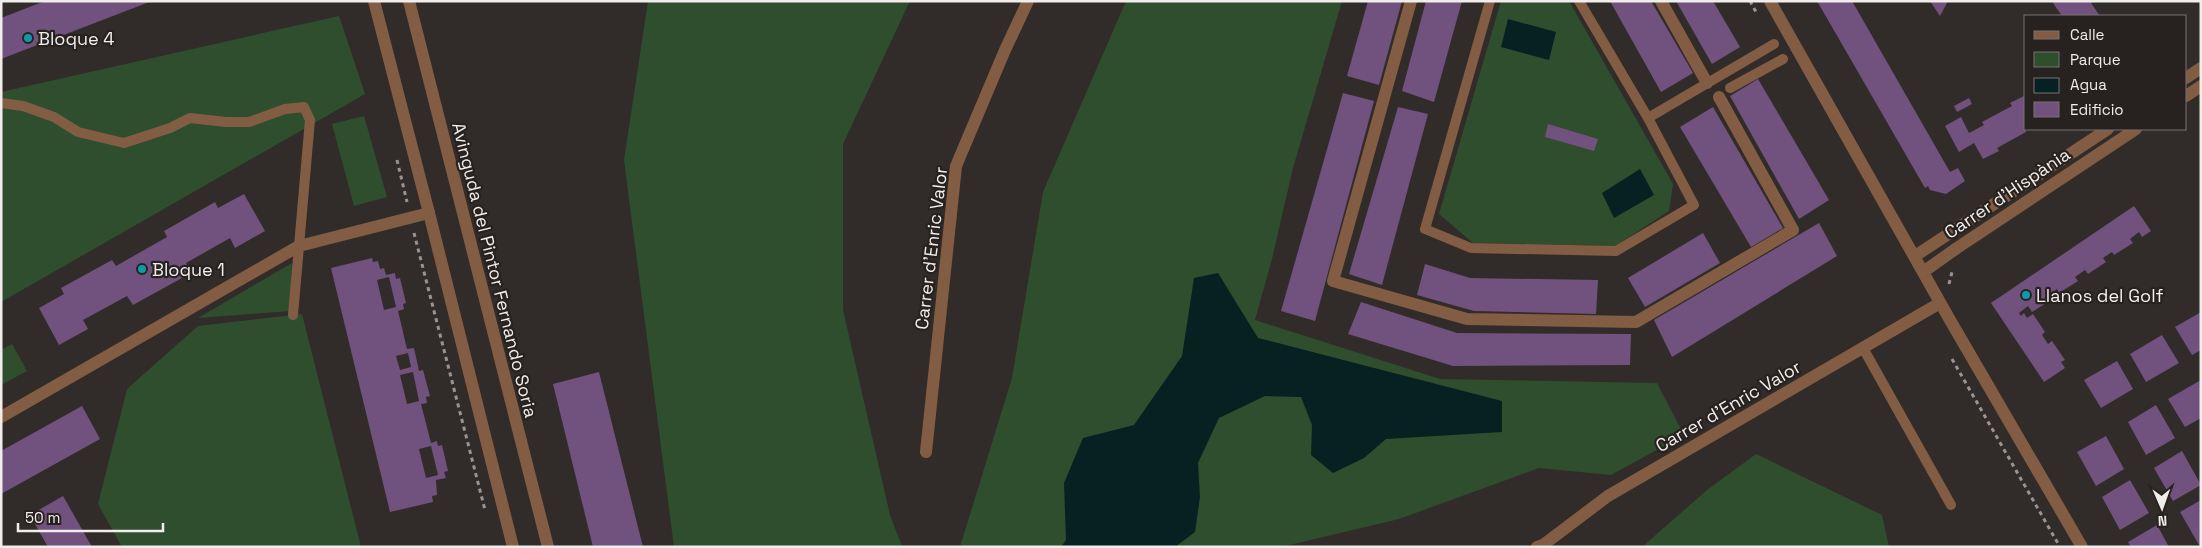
<svg xmlns="http://www.w3.org/2000/svg" width="2202" height="548" viewBox="0 0 2202 548" font-family="'Space Grotesk',sans-serif">
<style>
.green{fill:#2f4e2d}
.water{fill:#062121}
.building{fill:#71517e;fill-rule:evenodd}
.lines{fill:none;stroke-linecap:round;stroke-linejoin:round}
.path{stroke:#999492;stroke-width:3;stroke-dasharray:4 4;stroke-linecap:butt}
.service{stroke:#835d43;stroke-width:10}
.pedestrian{stroke:#835d43;stroke-width:12}
.minor{stroke:#835d43;stroke-width:12}
.tertiary{stroke:#835d43;stroke-width:12}
.culture-dot{fill:#0f9aa8;stroke:#27221f;stroke-width:2}
.labels{text-anchor:middle;dominant-baseline:central;stroke-width:4.5;stroke-linejoin:round;paint-order:stroke}
.poi-label{font-size:18px;fill:#f1edeb;stroke:#27221f;text-anchor:start}
.street-label{font-size:18px;fill:#f1edeb;stroke:#27221f}
</style>
<rect width="100%" height="100%" fill="#312c29"/>
<g class="green">
<path d="M648 1H910L843 144V310L890 515 902 547H674L624 160Z"/>
<path d="M1126 1H1342L1293 168 1272 259 1255 320 1440 379 1657 383 1684 435 1611 475 1539 468 1399 519 1281 547H960L1012 378 1043 192Z"/>
<path d="M1501 1H1569L1673 184 1669 211 1615 246 1473 243 1439 214Z"/>
<path d="M339 16 365 94 1 302V92Z"/>
<path d="M364 116 387 197 354 206 332 124Z"/>
<path d="M292 263 290 311 198 318Z"/>
<path d="M302 314 361 547H122L98 504 127 389 198 326Z"/>
<path d="M12 344 27 371 1 385V350Z"/>
<path d="M1756 454 1882 515 1889 547H1642L1707 490Z"/>
</g>
<g class="water">
<path d="M1508 19 1556 32 1549 60 1501 47Z"/>
<path d="M1640 169 1654 195 1614 218 1602 193Z"/>
<path d="M1218 273 1258 338 1502 401V432L1386 439 1364 458 1333 473 1311 455 1312 425 1301 397 1265 396 1219 418 1198 463 1200 497 1195 532 1175 547H1061L1066 540 1064 483 1083 438 1134 425 1182 356 1194 278Z"/>
</g>
<g class="building">
<path d="M45 1H152L1 59V18Z"/>
<path d="M1368 1H1402L1379 85 1347 76Z"/>
<path d="M1426 1H1462L1434 102 1402 91Z"/>
<path d="M1610 1H1651L1693 73 1661 92Z"/>
<path d="M1676 1H1713L1740 47 1712 64Z"/>
<path d="M1817 1H1852L1950 172 1958 168 1965 181 1946 194 1930 190 1928 186 1925 188Z"/>
<path d="M1930 1H1948L1940 16Z"/>
<path d="M2056 1H2094L2091 3 2100 16H2062L2053 3Z"/>
<path d="M1758 79 1829 200 1799 219 1730 96Z"/>
<path d="M1343 93 1374 101 1315 321 1281 311Z"/>
<path d="M2026 95 2025 129 2026 132 1997 148 1999 151 1983 159 1974 143 1959 152 1945 126 1961 117 1969 133 1984 125 1982 122 2012 106 2010 103Z"/>
<path d="M1969 98 1972 104 1957 112 1954 106Z"/>
<path d="M1398 107 1428 114 1382 285 1349 274Z"/>
<path d="M1713 107 1783 228 1751 247 1680 127Z"/>
<path d="M1548 124 1598 139 1594 151 1545 137Z"/>
<path d="M244 194 265 231 235 248 230 238 186 263 191 273 133 305 127 296 83 320 88 329 59 345 39 308 64 294 61 288 112 260 116 266 167 237 164 231 215 202 218 208Z"/>
<path d="M2134 206 2151 231 2142 237 2139 232 2130 239 2133 243 2114 255 2112 252 2103 258 2106 262 2088 274 2085 270 2075 277 2078 281 2059 293 2057 289 2048 296 2051 300 2032 312 2028 306 2019 313 2021 316 2024 313 2027 318 2033 314 2045 332 2042 335 2048 344 2052 341 2065 360 2061 362 2065 368 2044 382 1991 303Z"/>
<path d="M1819 223 1837 256 1672 357 1654 320Z"/>
<path d="M1703 233 1720 263 1645 307 1628 278Z"/>
<path d="M372 258 373 262 378 261 380 269 384 268 386 275 395 273 396 279 400 278 406 303 403 304 404 309 398 311 407 349 414 348 419 371 423 370 430 396 426 397 427 403 421 404 431 443 437 441 438 446 442 445 448 471 444 472 446 478 436 480 437 495 432 496 433 502 390 512 331 268ZM389 277 396 307 384 310 377 280ZM408 353 411 367 400 370 396 356ZM413 372 419 401 407 404 400 375ZM431 446 438 475 426 478 419 449Z"/>
<path d="M1425 264 1470 278 1598 280 1596 314 1474 311 1417 295Z"/>
<path d="M1361 302 1457 333 1631 334 1630 365 1453 366 1348 334Z"/>
<path d="M2201 312V350L2192 355 2175 327Z"/>
<path d="M2162 335 2179 363 2146 382 2130 354Z"/>
<path d="M2117 361 2133 389 2101 408 2084 380Z"/>
<path d="M599 372 643 547H593L553 384Z"/>
<path d="M2201 380V418L2185 427 2168 399Z"/>
<path d="M2156 405 2175 438 2146 455 2128 422Z"/>
<path d="M82 406 100 439 1 494V451Z"/>
<path d="M2106 436 2124 469 2096 486 2077 452Z"/>
<path d="M2182 451 2201 485 2173 501 2154 468Z"/>
<path d="M2130 480 2149 513 2120 530 2102 497Z"/>
<path d="M63 496 92 547H48L30 515Z"/>
<path d="M2201 500V544L2199 545 2180 512Z"/>
<path d="M2157 525 2169 547H2131L2128 542Z"/>
</g>
<g class="lines">
<g class="path">
<path d="M1750 1 1756 12"/>
<path d="M397 160 407 202"/>
<path d="M414 233 485 510"/>
<path d="M1949 284 1952 272"/>
<path d="M1952 359 2060 547"/>
</g>
<g class="service">
<path d="M1490 1 1425 229 1471 248 1616 251 1694 205 1648 118 1579 1"/>
<path d="M1730 88 1783 59"/>
<path d="M1 103 23 106 54 117 78 132 124 143 170 128 190 118 226 122H249L285 109 304 107 310 120 293 315"/>
<path d="M1648 118 1774 44"/>
<path d="M1863 348 1951 505"/>
</g>
<g class="pedestrian">
<path d="M1411 1 1333 281 1467 319 1636 322 1793 230 1719 97"/>
<path d="M1661 1 1707 83"/>
</g>
<g class="minor">
<path d="M1770 1 1950 320 2082 547"/>
<path d="M2186 78 2201 68"/>
<path d="M2186 96 2201 86"/>
<path d="M1915 256 2108 129"/>
<path d="M1923 272 1957 248 2136 129"/>
<path d="M1 417 299 246 429 213"/>
<path d="M926 452 956 166 1005 50 1028 1"/>
<path d="M1537 547 1543 545 1608 496 1940 303"/>
</g>
<g class="tertiary">
<path d="M374 1 429 213 513 547"/>
<path d="M409 1 548 547"/>
</g>
</g>
<g class="culture-dot">
<circle cx="28" cy="38" r="5"/>
<circle cx="142" cy="269" r="5"/>
<circle cx="2026" cy="295" r="5"/>
</g>
<g class="labels">
<g class="poi-label">
<text x="38" y="38">Bloque 4</text>
<text x="152" y="269">Bloque 1</text>
<text x="2036" y="295">Llanos del Golf</text>
</g>
<g class="street-label">
<text transform="translate(2007 193) rotate(-34)">Carrer d'Hispània</text>
<text transform="translate(931 248) rotate(-83)">Carrer d'Enric Valor</text>
<text transform="translate(495 270) rotate(76)">Avinguda del Pintor Fernando Soria</text>
<text transform="translate(1728 406) rotate(-30)">Carrer d'Enric Valor</text>
</g>
</g>
<rect width="2202" height="548" fill="none" stroke="#f1edeb" stroke-width="5"/>
<rect x="2024" y="15" width="162" height="115" fill="#27221f" stroke="#787371"/>
<rect x="2034" y="31" width="25" height="8" fill="#835d43" stroke="#787371"/>
<text x="2070" y="40" font-size="15" fill="#f1edeb">Calle</text>
<rect x="2034" y="52" width="25" height="15" fill="#2f4e2d" stroke="#787371"/>
<text x="2070" y="65" font-size="15" fill="#f1edeb">Parque</text>
<rect x="2034" y="78" width="25" height="15" fill="#062121" stroke="#787371"/>
<text x="2070" y="90" font-size="15" fill="#f1edeb">Agua</text>
<rect x="2034" y="102" width="25" height="15" fill="#71517e" stroke="#787371"/>
<text x="2070" y="115" font-size="15" fill="#f1edeb">Edificio</text>
<g transform="translate(2162 508) rotate(178)" stroke="#27221f" stroke-width="4" paint-order="stroke">
<path d="M0-4L9 19L0 12L-9 19Z" fill="#f1edeb"/>
<text y="-8" font-size="14" font-weight="bold" text-anchor="middle" fill="#f1edeb">N</text>
</g>
<path d="M18 523v8h145v-8" fill="none" stroke="#f1edeb" stroke-width="2.5"/>
<text x="25" y="523" font-size="15" fill="#f1edeb" stroke="#27221f" stroke-width="4" paint-order="stroke">50 m</text>
</svg>
